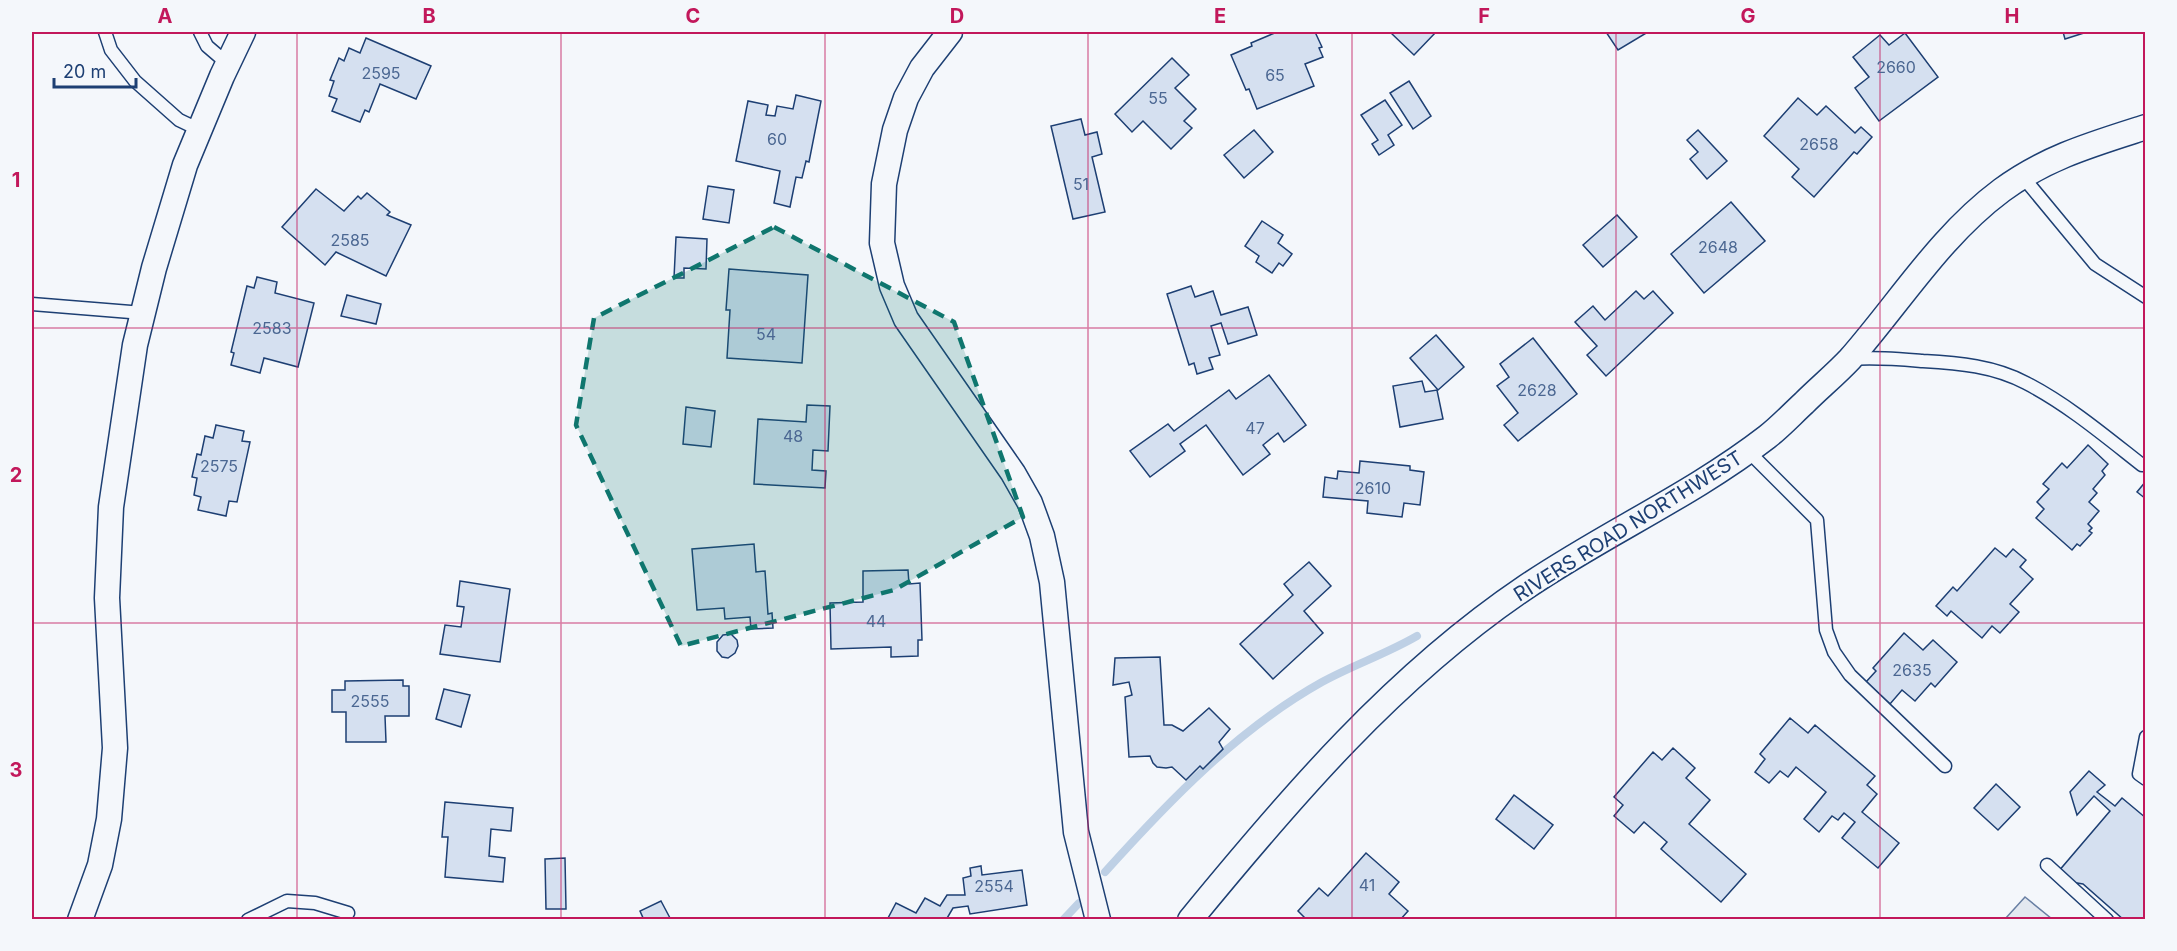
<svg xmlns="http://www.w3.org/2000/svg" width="2177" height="951" viewBox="0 0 2177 951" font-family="Inter,sans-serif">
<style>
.parking{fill:#e3e8f0;stroke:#687fa3;stroke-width:1.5}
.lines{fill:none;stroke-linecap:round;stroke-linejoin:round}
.stream{stroke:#bed0e5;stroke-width:8}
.building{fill:#d5e0f0;stroke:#1d3f73;stroke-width:1.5}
.lane-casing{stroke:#1d3f73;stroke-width:15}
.street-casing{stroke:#1d3f73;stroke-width:27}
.lane{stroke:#f4f7fb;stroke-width:12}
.street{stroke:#f4f7fb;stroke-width:24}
.marked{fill:#0f766e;fill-opacity:0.2;stroke:#0f766e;stroke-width:4.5;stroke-dasharray:12 8;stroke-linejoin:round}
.grid{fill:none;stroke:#c2185b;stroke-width:1.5;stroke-opacity:0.55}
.labels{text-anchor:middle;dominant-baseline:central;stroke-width:4.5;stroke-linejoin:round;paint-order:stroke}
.number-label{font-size:16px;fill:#4b6792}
.street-label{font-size:20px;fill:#1d3f73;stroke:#f4f7fb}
.neatline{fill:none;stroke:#c2185b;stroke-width:2}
.grid-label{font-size:20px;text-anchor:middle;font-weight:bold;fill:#c2185b}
</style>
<rect width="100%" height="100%" fill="#f4f7fb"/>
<path class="parking" d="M2025 897 2052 919H2005Z"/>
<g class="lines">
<g class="stream">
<path d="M1105 872C1169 801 1238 729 1322 682 1353 665 1386 654 1417 636"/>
<path d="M1063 920 1079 903"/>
</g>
</g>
<g class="building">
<path d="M1277 32H1315L1322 47 1319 48 1323 57 1305 64 1314 86 1257 109 1249 89 1246 90 1231 55 1252 46 1251 43Z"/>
<path d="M1390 32H1436L1414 55Z"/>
<path d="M1606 32H1648L1618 50Z"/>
<path d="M2063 32H2087L2065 39Z"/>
<path d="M1905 33 1938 77 1879 121 1855 88 1869 77 1853 57 1880 35 1889 45Z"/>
<path d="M366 38 431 66 416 99 380 84 369 112 365 110 360 122 332 111 337 99 329 96 334 81 330 80 339 58 344 61 349 48 360 53Z"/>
<path d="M1172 58 1189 75 1175 88 1196 109 1184 121 1192 128 1171 149 1143 121 1132 132 1115 114Z"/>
<path d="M1409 81 1431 116 1413 129 1390 93Z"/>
<path d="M796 95 821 101 809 162 806 161 802 178 796 177 790 207 774 203 780 171 736 161 748 101 768 105 766 115 775 116 777 106 793 109Z"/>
<path d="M1798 98 1817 115 1826 106 1855 133 1861 127 1872 137 1857 154 1854 152 1814 197 1792 177 1799 169 1764 136Z"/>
<path d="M1385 100 1402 125 1388 135 1394 145 1379 155 1372 144 1378 140 1361 115Z"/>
<path d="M1081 119 1085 135 1097 132 1102 154 1092 157 1105 212 1073 219 1051 126Z"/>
<path d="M1254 130 1273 152 1244 178 1224 155Z"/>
<path d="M1698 130 1727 161 1707 179 1690 159 1698 152 1687 140Z"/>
<path d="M708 186 734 190 729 223 703 219Z"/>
<path d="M316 189 344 211 358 196 361 199 367 193 390 212 387 215 411 225 386 276 336 252 325 265 282 227Z"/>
<path d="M1731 202 1765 241 1704 293 1671 254Z"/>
<path d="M1617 215 1637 237 1603 267 1583 245Z"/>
<path d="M1262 221 1283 235 1278 243 1292 254 1283 266 1279 263 1272 273 1256 262 1259 256 1245 246Z"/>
<path d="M676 237 707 239 706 269 684 268V278H674Z"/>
<path d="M729 269 808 275 802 363 727 358 730 310H726Z"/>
<path d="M257 277 277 282 275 293 314 303 298 367 264 358 260 373 231 365 234 353 231 352 247 286 254 288Z"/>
<path d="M1191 286 1195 297 1213 291 1221 315 1248 307 1257 335 1228 344 1221 323 1211 326 1220 355 1209 358 1213 369 1197 374 1194 363 1189 365 1167 294Z"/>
<path d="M1636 291 1644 299 1653 291 1673 313 1606 376 1587 355 1597 346 1575 322 1593 306 1605 320Z"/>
<path d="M347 295 381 304 376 324 341 316Z"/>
<path d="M1436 335 1464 367 1438 390 1410 358Z"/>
<path d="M1533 338 1577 394 1518 441 1504 425 1518 413 1497 386 1509 377 1500 364Z"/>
<path d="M1269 375 1306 425 1284 442 1278 433 1263 445 1270 454 1243 475 1206 425 1180 444 1185 451 1150 477 1130 451 1168 424 1174 431 1229 390 1236 399Z"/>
<path d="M1422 381 1425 392 1437 390 1443 419 1400 427 1393 386Z"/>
<path d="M807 405 830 406 828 451 813 450 812 470 826 471 825 488 754 484 758 419 806 422Z"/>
<path d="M686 407 715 411 711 447 683 444Z"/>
<path d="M216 425 244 431 242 441 250 442 237 502 229 501 226 516 198 510 201 497 194 495 197 478 192 477 197 454 201 455 205 436 213 438Z"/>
<path d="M2088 445 2108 464 2102 471 2105 475 2093 489 2097 493 2089 502 2099 511 2088 524 2092 528 2089 531 2092 533 2080 546 2077 544 2072 550 2036 518 2044 509 2037 502 2049 489 2043 484 2062 463 2067 468Z"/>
<path d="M1360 461 1410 466V470L1424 472 1420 505 1404 503 1402 517 1367 513 1368 501 1323 497 1325 477 1337 479 1338 471 1359 473Z"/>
<path d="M2146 481V499L2137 492Z"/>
<path d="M754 544 756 572 765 571 768 614 772 613 773 628 751 629 750 617 725 619 724 608 697 610 692 549Z"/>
<path d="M1995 548 2006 557 2013 549 2026 560 2020 567 2033 579 2010 604 2019 612 2000 633 1992 626 1982 638 1951 611 1947 616 1936 606 1953 587 1957 591Z"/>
<path d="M1309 562 1331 586 1304 611 1323 633 1273 679 1240 644 1293 595 1284 584Z"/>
<path d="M908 570 909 584 920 583 922 640H918V656L891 657V647L831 649 830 603 863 602V571Z"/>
<path d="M460 581 510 589 500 662 440 654 445 625 461 627 464 607 457 606Z"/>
<path d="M1904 633 1923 650 1933 640 1957 662 1935 687 1931 683 1915 701 1902 690 1890 704 1866 682 1876 671 1873 668Z"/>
<path d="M731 634 737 640 738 646 735 653 728 658 722 657 717 651V642L723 635Z"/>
<path d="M1160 657 1164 725H1172L1183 731 1209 708 1230 729 1219 742 1223 749 1203 769 1200 766 1186 780 1172 767 1166 768 1157 767 1153 763 1150 756 1129 757 1125 697 1132 695 1129 682 1113 685 1115 658Z"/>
<path d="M403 680V686H409V716H385L386 742H346V712H332V690H345V681Z"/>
<path d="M444 689 470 695 461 727 436 719Z"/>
<path d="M1790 718 1808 733 1815 725 1875 776 1867 785 1877 794 1862 812 1899 843 1878 868 1842 838 1855 822 1844 813 1838 820 1832 816 1819 832 1804 819 1826 792 1796 767 1788 777 1780 771 1769 783 1755 772 1765 759 1760 754Z"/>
<path d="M1673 748 1695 768 1686 778 1710 800 1689 824 1746 874 1721 902 1661 849 1667 842 1644 822 1634 833 1614 816 1623 805 1614 797 1653 752 1662 760Z"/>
<path d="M2089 771 2105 785 2097 792 2115 806 2122 798 2146 818V920H2124L2083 884 2071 882 2058 872 2110 811 2094 796 2077 815 2070 792Z"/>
<path d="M1996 784 2020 807 1998 830 1974 808Z"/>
<path d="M1514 795 1553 825 1534 849 1496 819Z"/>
<path d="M445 802 513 808 511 831 491 829 489 856 505 858 503 882 445 877 448 837H442Z"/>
<path d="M1366 853 1399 882 1389 894 1408 911 1400 920H1307L1298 911 1319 888 1328 896Z"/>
<path d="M565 858 566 909H546L545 859Z"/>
<path d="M981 866 982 875 1022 870 1027 905 970 914 968 906 953 908 946 920H887L896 903 916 913 925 898 940 906 947 895H965L963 878 971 876 970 868Z"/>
<path d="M661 901 670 918 644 920 640 911Z"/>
</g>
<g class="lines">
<defs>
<g id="lane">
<path d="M105 32 111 50 135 81 179 120 200 130"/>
<path d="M200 32 207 46 228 64"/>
<path d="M2023 177 2095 264 2146 297"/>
<path d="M32 304 143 313"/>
<path d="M1850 359C1876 357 1898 359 1923 361 1959 363 1994 366 2026 383 2067 404 2105 436 2142 465"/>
<path d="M1748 451 1817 520 1826 630 1834 652 1850 675 1945 766"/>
<path d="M2146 737 2139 774 2146 779"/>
<path d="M2047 865 2107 920"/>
<path d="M248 920 287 901 315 903 348 913"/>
</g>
<g id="street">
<path d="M950 32 922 68 906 98 895 130 884 184 882 243 892 286 906 319 1013 473 1030 503 1042 536 1052 582 1076 832 1098 920"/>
<path d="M80 920 100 865 109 819 115 748 107 598 111 507 135 345 154 268 185 165 222 76 243 32"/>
<path d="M1190 920C1290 798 1394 676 1526 587 1604 534 1692 495 1767 437 1780 427 1792 414 1804 403 1819 388 1836 374 1850 359 1900 302 1940 236 2002 190 2047 157 2093 144 2146 127"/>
</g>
</defs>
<use href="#lane" class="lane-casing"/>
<use href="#street" class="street-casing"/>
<use href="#lane" class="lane"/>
<use href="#street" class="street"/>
</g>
<path class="marked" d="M774 227 954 322 1023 517 894 590 681 646 576 425 594 318Z"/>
<path class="grid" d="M297 32V920M561 32V920M825 32V920M1088 32V920M1352 32V920M1616 32V920M1880 32V920M32 328H2146M32 623H2146"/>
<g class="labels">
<g class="number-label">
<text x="1896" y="67">2660</text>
<text x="381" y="73">2595</text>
<text x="1275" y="75">65</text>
<text x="1158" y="98">55</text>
<text x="777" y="139">60</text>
<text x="1819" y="144">2658</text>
<text x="1081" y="184">51</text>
<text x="350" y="240">2585</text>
<text x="1718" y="247">2648</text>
<text x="272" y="328">2583</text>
<text x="766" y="334">54</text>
<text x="1537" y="390">2628</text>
<text x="1255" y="428">47</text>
<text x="793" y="436">48</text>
<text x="219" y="466">2575</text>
<text x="1373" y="488">2610</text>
<text x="876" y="621">44</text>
<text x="1912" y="670">2635</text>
<text x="370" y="701">2555</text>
<text x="1367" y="885">41</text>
<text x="994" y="886">2554</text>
</g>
<g class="street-label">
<text transform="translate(1628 526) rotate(-32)">RIVERS ROAD NORTHWEST</text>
</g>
</g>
<rect width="2177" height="951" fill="none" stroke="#f4f7fb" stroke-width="66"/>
<path d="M54 78v9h82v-9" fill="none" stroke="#1d3f73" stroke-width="3"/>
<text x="63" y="78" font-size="18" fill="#1d3f73" stroke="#f4f7fb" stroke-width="4.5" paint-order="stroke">20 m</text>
<rect x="33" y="33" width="2111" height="885" class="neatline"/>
<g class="grid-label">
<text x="165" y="23">A</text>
<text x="429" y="23">B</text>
<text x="693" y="23">C</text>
<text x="957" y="23">D</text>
<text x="1220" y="23">E</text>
<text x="1484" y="23">F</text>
<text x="1748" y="23">G</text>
<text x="2012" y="23">H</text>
<text x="16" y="187">1</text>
<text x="16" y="482">2</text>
<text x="16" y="777">3</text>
</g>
</svg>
